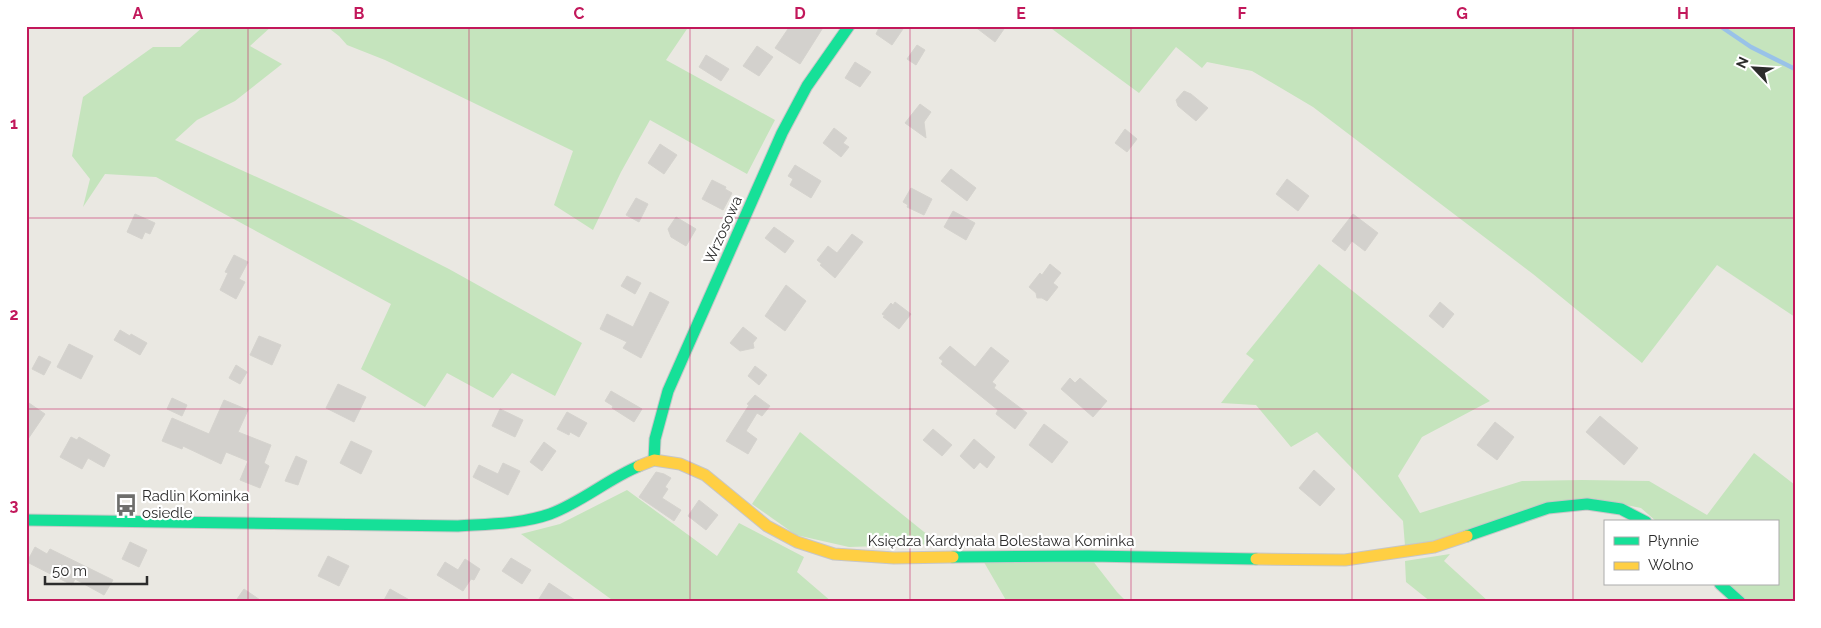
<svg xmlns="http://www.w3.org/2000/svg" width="1821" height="628" viewBox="0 0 1821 628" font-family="Raleway,sans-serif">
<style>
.green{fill:#c5e4bd}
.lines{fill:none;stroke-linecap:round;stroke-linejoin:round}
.stream{stroke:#99c2e8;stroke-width:4.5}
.building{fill:#d3d1cd;stroke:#d5d3ce}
.fast-casing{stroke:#c7c6c7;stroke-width:13}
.slow-casing{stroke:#c7c6c7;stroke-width:13}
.fast{stroke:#16e098;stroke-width:11}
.slow{stroke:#ffcf43;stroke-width:11}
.grid{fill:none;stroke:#c2185b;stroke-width:1;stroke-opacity:0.55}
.labels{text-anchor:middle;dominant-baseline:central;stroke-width:4.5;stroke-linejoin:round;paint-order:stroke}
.street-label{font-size:15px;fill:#2c2c2c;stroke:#fff}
.poi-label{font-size:15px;fill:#2c2c2c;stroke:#fff;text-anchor:start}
.neatline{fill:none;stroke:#c2185b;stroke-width:2}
.grid-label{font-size:16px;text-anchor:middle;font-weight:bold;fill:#c2185b}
</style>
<rect width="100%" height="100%" fill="#eae8e2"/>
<g class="green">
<path d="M204 26H272L250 46 282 64 235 101 197 120 175 140 356 222 449 269 582 343 555 396 512 373 493 398 447 373 425 407 361 369 391 304 156 177 105 174 83 207 90 179 72 156 83 97 153 47H180Z"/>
<path d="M326 26H689L666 60 775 120 747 174 650 120 621 172 593 230 554 205 573 151 385 60 347 45 339 36Z"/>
<path d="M1048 26H1795V317L1717 265 1642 363 1533 274 1313 107 1252 71 1207 62 1202 68 1176 47 1139 93Z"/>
<path d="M1319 264 1490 401 1422 437 1398 476 1420 513 1522 481 1582 480 1649 481 1707 515 1754 453 1795 485V602H1749L1729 584H1777V522H1657L1641 508 1591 498 1440 540 1405 546 1403 521 1317 432 1291 447 1256 405 1221 403 1254 360 1246 354Z"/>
<path d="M800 432 939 544 849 547 796 535 752 504Z"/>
<path d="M627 490 717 556 739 523 804 557 797 572 832 602H615L521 534 560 524Z"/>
<path d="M1450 554 1444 561 1489 602H1431L1406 582 1405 561Z"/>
<path d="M1089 556 1117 592 1127 602H1007L981 557Z"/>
</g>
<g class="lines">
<path class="stream" d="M1720 26 1751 47 1795 69"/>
</g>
<g class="building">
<path d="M790 26H824L800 64 775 48Z"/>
<path d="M880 26H905L892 45 876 34Z"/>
<path d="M974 26H1006L995 42Z"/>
<path d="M917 45 925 50 916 65 907 59Z"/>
<path d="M757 46 773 57 759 76 743 66Z"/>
<path d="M706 55 729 69 721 81 699 67Z"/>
<path d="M855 62 871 72 860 87 845 78Z"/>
<path d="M1184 91 1191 94 1208 108 1196 121 1178 106 1176 100Z"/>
<path d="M920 104 931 112 924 122 926 138 905 123Z"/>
<path d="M834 128 847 138 843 143 849 147 841 157 823 143Z"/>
<path d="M1125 129 1137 139 1127 152 1115 143Z"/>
<path d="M660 144 677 155 664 174 648 163Z"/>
<path d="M795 165 821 181 811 198 790 185 793 179 788 176Z"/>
<path d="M951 169 976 188 967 201 941 181Z"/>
<path d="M1287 179 1309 196 1298 211 1276 194Z"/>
<path d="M712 180 726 187 725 189 732 193 723 210 702 199Z"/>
<path d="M911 188 932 199 924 215 907 207 908 205 903 202Z"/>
<path d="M636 198 648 204 639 222 626 215Z"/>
<path d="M953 211 975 223 966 240 944 227Z"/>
<path d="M135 214 155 223 150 234 145 232 142 239 127 232Z"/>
<path d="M1353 214 1378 233 1365 251 1352 241 1345 251 1332 241Z"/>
<path d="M676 217 696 229 686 246 671 237 668 229Z"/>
<path d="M774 227 794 241 785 253 765 238Z"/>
<path d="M852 234 863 242 835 278 820 265 822 264 817 260 828 246 837 253Z"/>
<path d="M234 255 248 262 239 279 245 282 236 299 220 290 228 273 225 272Z"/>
<path d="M1050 264 1061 273 1053 283 1058 287 1047 301 1042 298H1037L1036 293 1029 287 1040 273 1042 275Z"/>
<path d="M627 276 641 283 635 294 621 286Z"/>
<path d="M786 285 806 301 785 331 765 316Z"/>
<path d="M650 292 669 302 641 358 623 348 627 342 600 329 607 314 633 327Z"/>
<path d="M895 302 911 314 899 329 883 317 885 316 882 314 891 303 893 305Z"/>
<path d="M1440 302 1454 314 1443 328 1429 316Z"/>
<path d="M743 327 757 338 753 343 754 348 740 351 730 343Z"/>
<path d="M120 330 130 336 131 334 147 343 140 355 114 340Z"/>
<path d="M259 336 281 345 272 365 250 355Z"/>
<path d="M69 344 93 356 81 379 57 367Z"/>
<path d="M950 346 975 367 991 347 1009 361 992 382 996 385 994 388 1027 413 1015 429 996 414 998 410 941 364 943 361 939 358Z"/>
<path d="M39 356 51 362 44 375 32 369Z"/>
<path d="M236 365 247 372 240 384 229 378Z"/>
<path d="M755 366 767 375 759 385 748 376Z"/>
<path d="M1070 378 1075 383 1080 378 1107 401 1093 417 1061 389Z"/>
<path d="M338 384 366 397 354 422 326 408Z"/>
<path d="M611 391 642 409 634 422 612 408 613 406 605 401Z"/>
<path d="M755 395 770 406 762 416 757 413 746 431 757 439 748 454 726 441 749 405 747 404Z"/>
<path d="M172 398 187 405 182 416 167 409Z"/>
<path d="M224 400 248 410 238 432 271 445 264 463 269 466 260 488 240 480 248 461 226 452 221 464 183 446 182 449 162 441 172 418 209 434Z"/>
<path d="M26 401 45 414 26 442Z"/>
<path d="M500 409 523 420 515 437 492 426Z"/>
<path d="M567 412 587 423 579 437 570 432 569 435 557 429Z"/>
<path d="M1600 416 1638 448 1624 465 1586 432Z"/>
<path d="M1495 422 1514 437 1497 460 1477 445Z"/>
<path d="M1044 424 1068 442 1052 463 1029 445Z"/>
<path d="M933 429 952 445 942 456 923 440Z"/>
<path d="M71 437 77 440 79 437 110 455 104 467 88 458 82 469 60 457Z"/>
<path d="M974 439 995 457 987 468 980 462 974 469 960 456Z"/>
<path d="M351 441 372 451 361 474 340 463Z"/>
<path d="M544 442 556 451 542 471 530 462Z"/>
<path d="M296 456 307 461 298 485 285 481Z"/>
<path d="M503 463 520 471 508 495 473 477 479 465 498 474Z"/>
<path d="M1314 470 1335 489 1320 506 1299 488Z"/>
<path d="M656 472 664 474 671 478 665 487 668 489 662 498 681 510 674 521 639 497Z"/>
<path d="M699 500 718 515 706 530 688 516Z"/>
<path d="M130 542 147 550 139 567 122 559Z"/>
<path d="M35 547 47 554 50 549 113 580 104 595 75 579 72 585 27 562Z"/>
<path d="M328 556 349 566 339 586 318 576Z"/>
<path d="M511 558 531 570 522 584 502 571Z"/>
<path d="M465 559 480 569 474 580 471 579 463 591 437 575 445 562 458 570Z"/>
<path d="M549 583 578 602H537Z"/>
<path d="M244 589 263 602H235Z"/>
<path d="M390 589 413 602H383Z"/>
</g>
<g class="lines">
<defs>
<g id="fast">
<path d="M654 460 655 439 668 391 782 133 807 86 849 26"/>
<path d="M26 520 458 526C488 524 522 524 550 514 582 502 608 479 639 466"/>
<path d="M1467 536 1548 508 1587 504 1621 509 1646 522"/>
<path d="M953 557 1089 556 1256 559"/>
<path d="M1720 584 1740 602"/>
</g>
<g id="slow">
<path d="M639 466 654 460 680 464 705 475 767 526 797 542 834 554 894 558 953 557"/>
<path d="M1256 559 1345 560 1434 547 1467 536"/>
</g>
</defs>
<use href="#fast" class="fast-casing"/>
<use href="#slow" class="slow-casing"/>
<use href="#fast" class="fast"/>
<use href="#slow" class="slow"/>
</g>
<path class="grid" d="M248 26V602M469 26V602M690 26V602M910 26V602M1131 26V602M1352 26V602M1573 26V602M26 218H1795M26 409H1795"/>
<defs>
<symbol id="bus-bare" viewBox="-9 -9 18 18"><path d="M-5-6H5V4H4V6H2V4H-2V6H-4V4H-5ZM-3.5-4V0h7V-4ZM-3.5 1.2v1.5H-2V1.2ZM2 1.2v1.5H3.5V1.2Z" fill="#6e6e6c" stroke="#fff" stroke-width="2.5" paint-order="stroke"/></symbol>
</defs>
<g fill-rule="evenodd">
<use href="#bus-bare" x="110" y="489" width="32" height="32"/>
</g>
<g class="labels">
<g class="street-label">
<text transform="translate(723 230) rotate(-66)">Wrzosowa</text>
<text x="1001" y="541">Księdza Kardynała Bolesława Kominka</text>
</g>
<g class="poi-label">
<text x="142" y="496">Radlin Kominka<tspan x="142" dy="17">osiedle</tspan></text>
</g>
</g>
<rect width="1821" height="628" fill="none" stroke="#ffffff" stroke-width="55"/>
<rect x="1604" y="520" width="175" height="65" fill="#ffffff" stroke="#ababab"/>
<rect x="1614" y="537" width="25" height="8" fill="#16e098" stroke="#ababab"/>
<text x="1648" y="546" font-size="15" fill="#2c2c2c">Płynnie</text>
<rect x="1614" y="562" width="25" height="8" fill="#ffcf43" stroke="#ababab"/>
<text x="1648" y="570" font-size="15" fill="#2c2c2c">Wolno</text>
<g transform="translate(1754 68) rotate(295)" stroke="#ffffff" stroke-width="4" paint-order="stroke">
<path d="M0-4L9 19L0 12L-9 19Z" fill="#2c2c2c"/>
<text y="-8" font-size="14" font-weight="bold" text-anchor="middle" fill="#2c2c2c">N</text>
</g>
<path d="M45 576v8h102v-8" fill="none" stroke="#2c2c2c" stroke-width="2.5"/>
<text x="52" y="576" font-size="15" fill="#2c2c2c" stroke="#ffffff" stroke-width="4" paint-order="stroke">50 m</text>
<rect x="28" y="28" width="1766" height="572" class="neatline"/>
<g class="grid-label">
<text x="138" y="19">A</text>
<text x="359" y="19">B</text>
<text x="579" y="19">C</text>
<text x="800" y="19">D</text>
<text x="1021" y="19">E</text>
<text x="1242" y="19">F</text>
<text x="1462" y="19">G</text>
<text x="1683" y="19">H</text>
<text x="14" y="129">1</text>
<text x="14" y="320">2</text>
<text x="14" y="511">3</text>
</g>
</svg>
